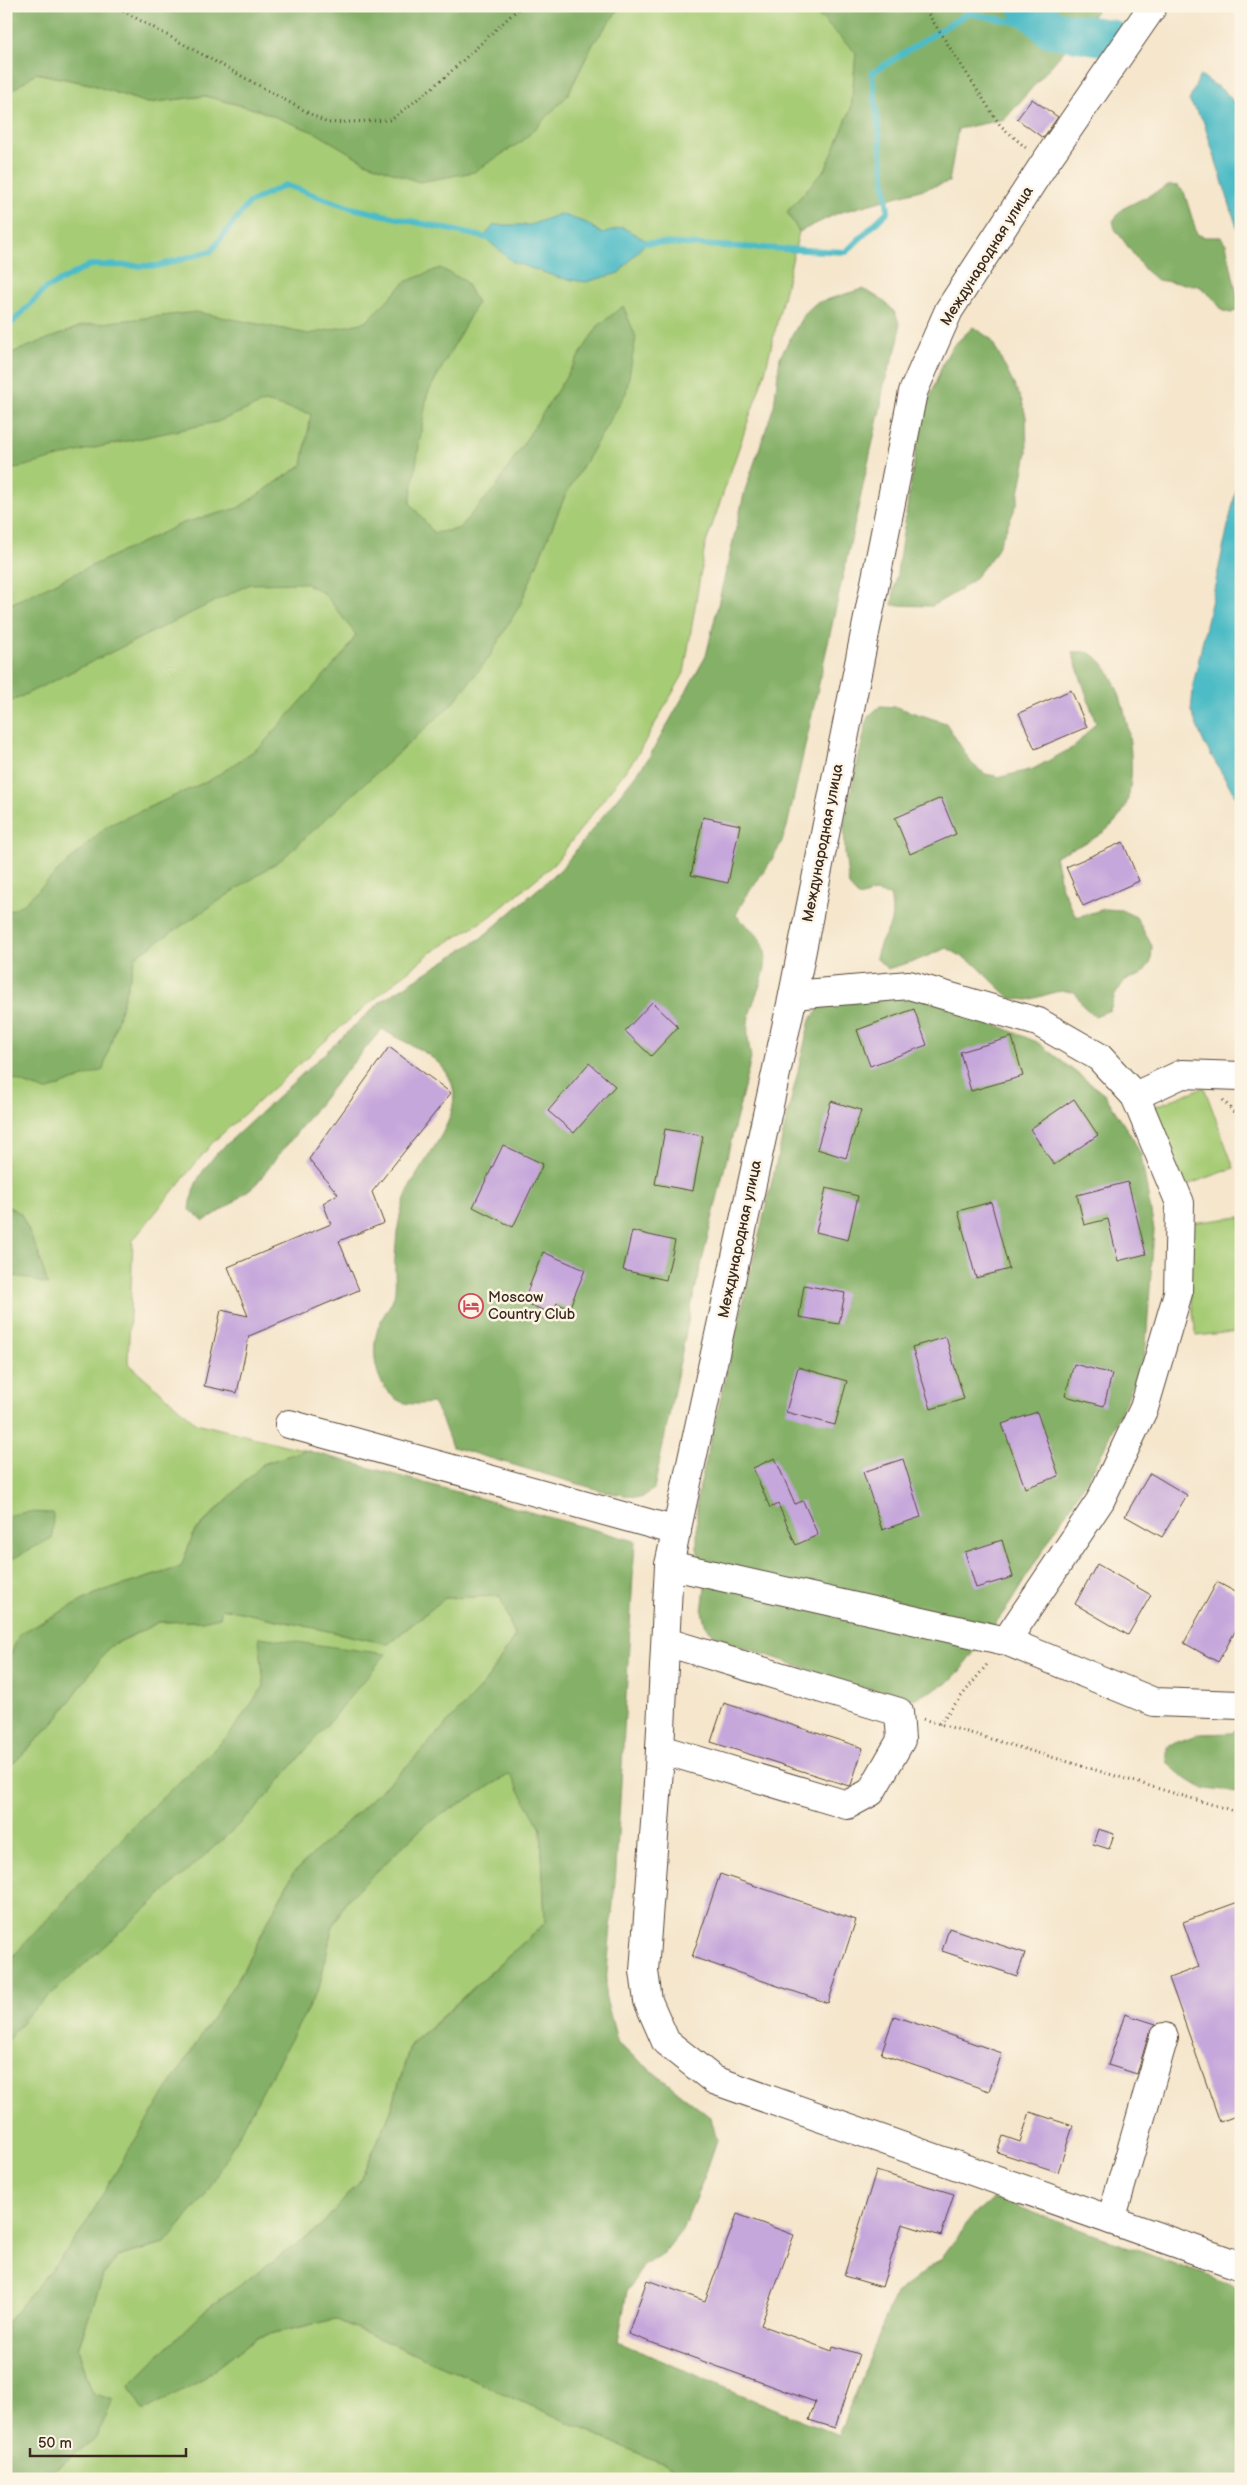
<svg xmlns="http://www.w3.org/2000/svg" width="1247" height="2485" viewBox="0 0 1247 2485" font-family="'Balsamiq Sans',sans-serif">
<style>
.green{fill:#a7cc76;stroke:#717b4a}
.forest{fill:#85b067;stroke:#606d42}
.water{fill:#4ebcc6;stroke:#447372}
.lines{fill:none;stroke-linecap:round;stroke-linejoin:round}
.stream{stroke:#4ebcc6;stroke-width:6}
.river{stroke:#4ebcc6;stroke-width:38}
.building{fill:#c6a7db}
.minor-casing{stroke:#574638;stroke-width:30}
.path{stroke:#574638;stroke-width:3;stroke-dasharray:1 4;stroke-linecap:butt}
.minor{stroke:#fff;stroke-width:28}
.labels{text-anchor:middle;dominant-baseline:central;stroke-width:5;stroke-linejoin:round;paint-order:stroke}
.street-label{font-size:15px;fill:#3b2a1e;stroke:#fcf5e5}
.poi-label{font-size:15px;fill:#3b2a1e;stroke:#fcf5e5;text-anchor:start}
</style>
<rect width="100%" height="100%" fill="#fcf5e5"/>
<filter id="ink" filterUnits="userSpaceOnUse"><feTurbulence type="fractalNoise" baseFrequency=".02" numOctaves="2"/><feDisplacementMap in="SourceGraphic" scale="10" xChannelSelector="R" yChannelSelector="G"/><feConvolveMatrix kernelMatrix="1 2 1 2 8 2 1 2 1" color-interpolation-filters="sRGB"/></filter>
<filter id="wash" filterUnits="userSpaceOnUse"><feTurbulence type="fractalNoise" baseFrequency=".0096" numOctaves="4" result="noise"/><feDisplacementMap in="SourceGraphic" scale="20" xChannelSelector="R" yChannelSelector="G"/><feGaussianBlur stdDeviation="1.12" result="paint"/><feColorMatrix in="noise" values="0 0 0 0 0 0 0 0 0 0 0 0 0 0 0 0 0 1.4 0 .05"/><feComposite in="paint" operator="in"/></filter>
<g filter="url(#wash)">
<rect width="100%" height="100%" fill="#f5e6cc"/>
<g class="green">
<path d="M621 6H809L856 53 851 109 826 168 787 212 799 232 765 372 705 546 684 673 636 757 554 864 491 916 430 953 342 1026 213 1142 133 1240 128 1363 196 1423 305 1450 263 1464 194 1532 181 1567 95 1594 6 1667V95L35 73 90 84 147 103 205 96 258 110 316 132 365 162 567 96 593 44Z"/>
<path d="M1204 1087 1234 1168 1184 1186 1154 1107Z"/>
<path d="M1241 1217V1331L1196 1336 1182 1224Z"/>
<path d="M500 1596 515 1636 485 1683 411 1762 293 1873 243 1970 79 2235 6 2324V1767L16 1761 57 1719 109 1647 159 1622 202 1621 222 1608 388 1644 445 1598Z"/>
<path d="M511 1773 541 1829 545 1923 410 2045 390 2114 358 2184 319 2228 203 2312 129 2385 200 2381 257 2337 335 2319 697 2479H47L45 2476 97 2437 112 2400 92 2393 78 2348 103 2276 117 2257 164 2244 319 1988 332 1928 346 1901 425 1824Z"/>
</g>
<g class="forest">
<path d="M6 6H621L593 44 567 96 524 140 474 172 419 182 365 162 316 133 258 110 205 96 147 103 90 84 36 73 6 95Z"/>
<path d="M809 6H1100L1071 43 1005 119 958 129 949 182 838 213 799 232 787 212 826 168 851 109 856 53Z"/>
<path d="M1170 185 1178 186 1184 192 1197 234 1204 237H1221L1226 244 1240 309 1231 313 1223 311 1212 297 1199 286 1157 280 1145 270 1115 229 1113 221 1122 209Z"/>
<path d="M440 268 465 281 477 303 427 395 410 503 434 533 458 529 496 487 598 326 623 306 636 337 626 393 565 496 521 603 488 659 452 704 282 859 136 956 103 1070 46 1091 6 1077V913L23 904 107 826 212 779 261 746 346 651 356 635 325 594 305 583 250 584 6 704V606L183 523 238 508 302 465 311 414 265 402 217 422 85 450 6 471V355L84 325 196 312 309 334 366 322 405 282Z"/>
<path d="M862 289C932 320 883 354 881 405L787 827C777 863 750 883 736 915 743 923 755 931 761 940 776 967 751 996 748 1023 747 1035 749 1046 751 1058L691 1307 654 1489 641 1498 606 1492 452 1447 441 1418 433 1403C422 1404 405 1406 396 1399 373 1383 370 1346 380 1323 384 1313 391 1306 394 1296 397 1284 394 1270 395 1258 396 1237 399 1210 408 1191 421 1161 460 1122 453 1088 446 1055 406 1045 382 1029L335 1084 256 1184 230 1205 204 1221 190 1210C193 1182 199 1176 216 1154L380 1002 481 938 561 869 648 759 706 656 745 490 774 406 780 357 804 314 816 303Z"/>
<path d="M973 327 991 339 1022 401 1026 417 1027 452 1017 504 996 552 974 579 960 590 932 606 892 605 920 423 944 361 952 347Z"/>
<path d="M1072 652C1078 652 1086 651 1091 654 1127 672 1143 781 1122 813 1106 837 1080 845 1055 856L1062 888 1076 917 1105 909 1121 910 1136 917 1152 946 1151 962 1141 975 1125 980 1115 995 1110 1010 1095 1016 1083 1006 1075 992 1059 991 1028 1000 1010 998 975 964 947 948 918 960 887 969 876 958C883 928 897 931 890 895L874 892 859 897 849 886 845 853 844 822 868 717 880 706 896 707 946 723 972 764 985 774 1001 777 1033 769 1074 747 1096 723Z"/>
<path d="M921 997 987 1021 1037 1042 1105 1095 1133 1139 1141 1155 1154 1230 1146 1346 1143 1363 1098 1461 1009 1605 960 1671 948 1683 916 1698 900 1700 719 1639 706 1627 702 1612 706 1579 697 1549V1498L810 1020 820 1008 837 1001Z"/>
<path d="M6 1205 21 1214 38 1252 48 1285 27 1278 6 1275Z"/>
<path d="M305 1450 635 1541 616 1869 605 1995 618 2044 711 2118 717 2140 704 2178 682 2230 663 2254 644 2265 627 2291 618 2342 839 2436 895 2294 940 2260 974 2214 993 2198 1241 2288V2479H697L335 2319 257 2337 200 2381 143 2411 129 2385 203 2312 319 2228 358 2184 390 2114 410 2046 545 1923 541 1829 510 1774 426 1824 346 1901 332 1928 319 1988 205 2196 164 2244 117 2257 103 2276 78 2348 92 2393 113 2400 97 2437 46 2476 47 2479H6V2324L79 2235 128 2151 243 1970 293 1873 411 1762 485 1683 515 1636 500 1596 445 1598 388 1644 222 1608 220 1617 202 1621 159 1622 109 1647 57 1719 16 1761 6 1767V1667L19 1634 95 1594 181 1567 194 1533 263 1464Z"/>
<path d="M26 1512 53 1513 52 1538 6 1562V1516Z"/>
<path d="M259 1637 386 1654 256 1809 27 2016 6 2042V1964L143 1816 229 1735 264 1686Z"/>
<path d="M1241 1725V1792C1201 1790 1197 1789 1167 1763V1746L1199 1734 1232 1733Z"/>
</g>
<g class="water">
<path d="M1200 75 1225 92 1241 110V240L1203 120 1189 101Z"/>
<path d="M560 214 587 223 602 234 622 227 647 241 619 273 586 282 560 278 513 262 484 237 494 225H530Z"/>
<path d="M1241 467V805L1204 743 1191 711 1194 681Z"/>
</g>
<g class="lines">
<g class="stream">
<path d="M638 242 846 252 888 211 872 73 968 13 1051 29"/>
<path d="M6 324H11L45 289 90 265 157 266 211 251 249 203 285 185 352 208 492 239"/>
</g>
<path class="river" d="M1027 6 1051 29 1110 38"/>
</g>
<g id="blocks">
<g class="building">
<path d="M1032 99 1058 117 1043 138 1017 119Z"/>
<path d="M1071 690 1087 727 1035 749 1019 713Z"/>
<path d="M941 798 956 834 910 854 895 818Z"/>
<path d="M703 817 740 825 728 883 691 875Z"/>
<path d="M1123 842 1139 881 1083 906 1066 867Z"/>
<path d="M652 1002 678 1027 651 1056 625 1031Z"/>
<path d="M914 1009 927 1045 870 1066 857 1030Z"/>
<path d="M1012 1037 1023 1076 971 1091 960 1052Z"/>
<path d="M389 1047 451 1093 372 1192 384 1223 339 1241 359 1290 249 1336 237 1393 204 1386 221 1310 248 1316 228 1267 331 1224 323 1203 338 1194 309 1159Z"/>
<path d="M589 1063 615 1086 574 1133 548 1111Z"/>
<path d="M1074 1099 1098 1135 1054 1165 1030 1129Z"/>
<path d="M831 1101 861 1110 846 1158 817 1149Z"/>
<path d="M665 1129 703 1136 693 1191 655 1184Z"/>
<path d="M503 1145 543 1164 513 1227 473 1207Z"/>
<path d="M1128 1182 1146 1254 1118 1261 1108 1219 1084 1225 1077 1195Z"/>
<path d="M826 1188 858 1196 848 1240 816 1232Z"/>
<path d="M991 1202 1009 1269 976 1278 958 1211Z"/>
<path d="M632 1231 675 1241 666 1280 623 1270Z"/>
<path d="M543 1252 585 1270 569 1309 557 1303 553 1314 523 1302Z"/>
<path d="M804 1285 845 1293 839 1324 799 1317Z"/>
<path d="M946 1337 964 1399 931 1409 912 1347Z"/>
<path d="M1074 1364 1112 1374 1104 1406 1065 1396Z"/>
<path d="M798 1367 847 1381 835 1425 786 1412Z"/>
<path d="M1037 1412 1059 1476 1025 1488 1002 1424Z"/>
<path d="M775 1458 795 1504 803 1501 818 1535 796 1545 778 1504 770 1508 753 1468Z"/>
<path d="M903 1459 921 1517 882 1530 863 1472Z"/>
<path d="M1150 1473 1187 1495 1162 1537 1125 1516Z"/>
<path d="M1002 1540 1013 1577 976 1588 965 1552Z"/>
<path d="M1097 1564 1151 1595 1128 1635 1075 1604Z"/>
<path d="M1217 1582 1241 1595V1621L1218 1662 1184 1643Z"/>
<path d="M724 1703 863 1748 851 1785 849 1786 711 1742Z"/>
<path d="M1098 1829 1114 1834 1109 1849 1093 1844Z"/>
<path d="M720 1874 856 1920 828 2003 692 1957Z"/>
<path d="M1241 1901V2114L1220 2122 1169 1978 1199 1967 1183 1922Z"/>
<path d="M949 1928 1025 1953 1017 1976 942 1951Z"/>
<path d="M1125 2014 1156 2024 1149 2033 1137 2074 1108 2065Z"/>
<path d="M894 2016 1002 2053 989 2091 881 2054Z"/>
<path d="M1030 2112 1073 2126 1058 2172 997 2152 1003 2136 1020 2142Z"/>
<path d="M876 2171 954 2194 941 2236 902 2224 882 2287 844 2276Z"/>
<path d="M737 2214 794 2235 761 2325 832 2351 833 2346 859 2354 835 2428 809 2420 815 2402 628 2334 647 2280 705 2301Z"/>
</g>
</g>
</g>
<g filter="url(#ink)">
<use href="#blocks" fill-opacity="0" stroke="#574638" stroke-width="1"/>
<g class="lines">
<defs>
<g id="minor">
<path d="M1153 6 1044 164 949 310 913 392 793 995 669 1565 659 1769 644 1971 648 2001 666 2042 714 2080 1241 2266"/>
<path d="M793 995 909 985 1038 1022 1099 1057 1135 1096 1180 1203 1178 1293 1144 1408 1100 1501 1006 1641"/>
<path d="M1135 1096 1182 1074 1241 1076"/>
<path d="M289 1424 677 1531"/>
<path d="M669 1565 1006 1641 1154 1702 1241 1705"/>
<path d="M660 1749 847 1805 871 1792 901 1740 899 1712 666 1642"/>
<path d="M1111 2220 1164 2037"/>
</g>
</defs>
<use href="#minor" class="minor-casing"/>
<g class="path">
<path d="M114 6 327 123 391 120 443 79 521 6"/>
<path d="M923 6 1000 125 1026 148"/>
<path d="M1223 1100 1241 1120"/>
<path d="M923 1719 1241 1813"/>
<path d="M939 1724 989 1662"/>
</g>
<use href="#minor" class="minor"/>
</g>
</g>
<defs>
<symbol id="hotel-ring" viewBox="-11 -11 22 22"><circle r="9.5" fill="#fcf5e5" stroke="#d1495b" stroke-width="1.5"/><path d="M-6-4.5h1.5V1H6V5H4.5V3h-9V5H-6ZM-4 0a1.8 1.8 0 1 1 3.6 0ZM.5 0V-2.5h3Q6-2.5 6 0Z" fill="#d1495b"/></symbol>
</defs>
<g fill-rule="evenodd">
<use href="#hotel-ring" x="457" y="1292" width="28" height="28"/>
</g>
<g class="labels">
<g class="street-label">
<text transform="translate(987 256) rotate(-58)">Международная улица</text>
<text transform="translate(823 843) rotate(-79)">Международная улица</text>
<text transform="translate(740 1239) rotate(-78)">Международная улица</text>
</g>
<g class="poi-label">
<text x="488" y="1297">Moscow<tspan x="488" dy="17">Country Club</tspan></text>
</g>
</g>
<rect width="1247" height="2485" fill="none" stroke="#fcf5e5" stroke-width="25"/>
<path d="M30 2448v8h156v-8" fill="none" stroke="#3b2a1e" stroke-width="2.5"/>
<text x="38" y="2448" font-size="15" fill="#3b2a1e" stroke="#fcf5e5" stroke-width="4" paint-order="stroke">50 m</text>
</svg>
